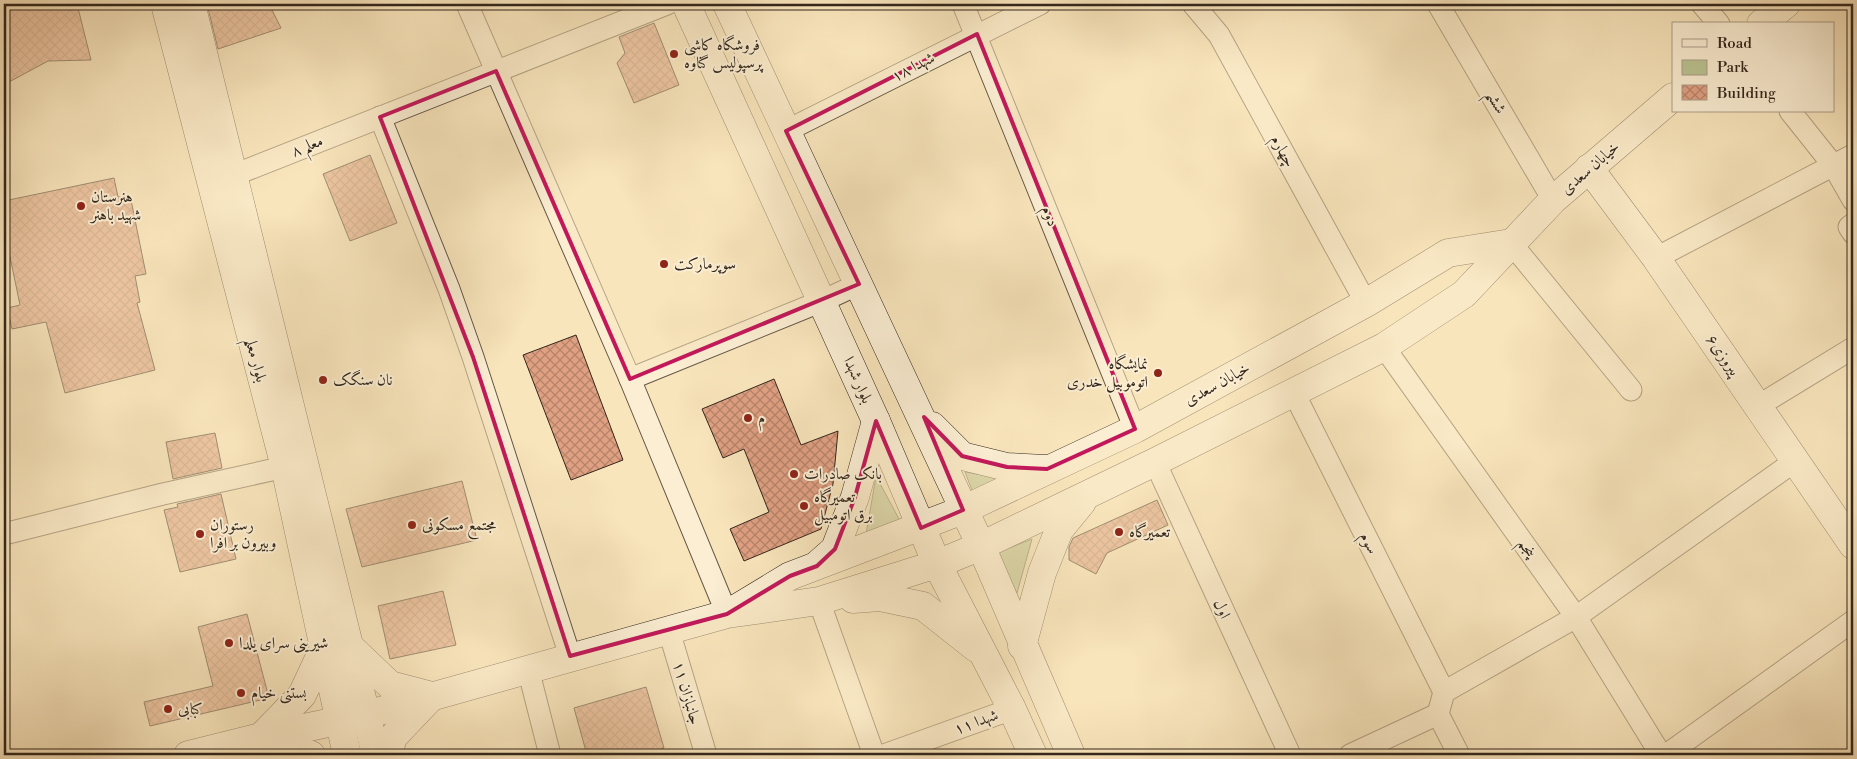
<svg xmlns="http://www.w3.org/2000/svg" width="1857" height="759" viewBox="0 0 1857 759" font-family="'Libre Bodoni',Amiri,serif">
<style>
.green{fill:#bac593;stroke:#767658}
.building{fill:url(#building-cross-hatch);stroke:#33271c}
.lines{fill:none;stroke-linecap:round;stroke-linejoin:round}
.street-casing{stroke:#645644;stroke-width:23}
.secondary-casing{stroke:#33271c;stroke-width:29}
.street{stroke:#fbeed3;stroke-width:21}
.secondary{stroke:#fbeed3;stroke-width:28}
.marked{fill:none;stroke:#c2185b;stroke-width:4;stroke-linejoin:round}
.poi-dot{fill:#8f2418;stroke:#fbeed3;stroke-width:2}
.labels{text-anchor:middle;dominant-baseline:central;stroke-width:4;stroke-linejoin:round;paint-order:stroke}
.poi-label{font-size:16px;fill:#33271c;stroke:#fbeed3;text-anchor:start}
.street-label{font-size:16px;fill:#33271c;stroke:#fbeed3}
</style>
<defs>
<pattern id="building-cross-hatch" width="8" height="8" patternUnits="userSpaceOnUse" patternTransform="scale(1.25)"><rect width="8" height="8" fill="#e0a183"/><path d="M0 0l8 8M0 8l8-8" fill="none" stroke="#b6836a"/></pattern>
</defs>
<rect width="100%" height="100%" fill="#f9e5bc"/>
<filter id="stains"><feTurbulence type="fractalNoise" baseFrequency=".004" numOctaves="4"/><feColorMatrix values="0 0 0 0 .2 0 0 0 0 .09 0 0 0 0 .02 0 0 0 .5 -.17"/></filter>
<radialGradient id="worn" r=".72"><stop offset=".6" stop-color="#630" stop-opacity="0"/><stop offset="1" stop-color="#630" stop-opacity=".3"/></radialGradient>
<g class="green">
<path d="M965 472 1040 484 980 511Z"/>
<path d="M876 476 906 532 864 546Z"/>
<path d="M1032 539 1017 593 994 554Z"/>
</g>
<g class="building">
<path d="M4 4H77L91 60 48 61 9 82 4 60Z"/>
<path d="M207 4H269L281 28 218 49Z"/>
<path d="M654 23 679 85 634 103 617 63 625 53 619 37Z"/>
<path d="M370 155 397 223 350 241 323 174Z"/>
<path d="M114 178 118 197 130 195 146 274 135 276 140 302 137 303 155 370 65 393 46 322 12 329 7 308 20 305 4 228V201Z"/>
<path d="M576 335 623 460 571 480 523 355Z"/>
<path d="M774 379 801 445 838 431 833 484 821 529 744 561 730 529 769 512 744 449 723 458 702 409Z"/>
<path d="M215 433 222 468 173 479 166 442Z"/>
<path d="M462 481 477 540 362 567 346 509Z"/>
<path d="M221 494 236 559 180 572 164 510 178 507 177 504Z"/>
<path d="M1157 500 1168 525 1107 553 1096 574 1069 560V547L1073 538Z"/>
<path d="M443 591 456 645 390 659 378 606Z"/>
<path d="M247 614 269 698 150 726 144 702 213 686 198 627Z"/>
<path d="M646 687 664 748 641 755H587L574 708Z"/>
</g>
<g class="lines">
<defs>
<g id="street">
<path d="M467 4 630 379 727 614"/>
<path d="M963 4 1135 429"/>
<path d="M1193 4 1219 35 1366 303"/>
<path d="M1438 4 1553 200"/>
<path d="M1702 4 1719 24"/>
<path d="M1790 111 1833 165 1853 200"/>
<path d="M380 117 449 289 473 357 570 656"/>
<path d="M786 131 1040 4"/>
<path d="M234 175 667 4"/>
<path d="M1853 224 1849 227 1853 233"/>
<path d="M1511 243 1631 390"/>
<path d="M1656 258 1853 155"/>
<path d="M1384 347 1576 617 1661 755"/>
<path d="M630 379 822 301 859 284"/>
<path d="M1294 393 1444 692"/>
<path d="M1758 406 1853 348"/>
<path d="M1155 462 1290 755"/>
<path d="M4 534 163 494 285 467"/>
<path d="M819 601 874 755"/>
<path d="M669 631 706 755"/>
<path d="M528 669 550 755"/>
<path d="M1438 714 1444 692 1576 617 1795 461"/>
<path d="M1438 714 1459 755"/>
<path d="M884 755 1012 709"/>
<path d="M1350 755 1438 714"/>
<path d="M1666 755 1853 621"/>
</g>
<g id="secondary">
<path d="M165 4 285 467 347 755"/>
<path d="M191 4 376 755"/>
<path d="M686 4 876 421 937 564 1012 709 1033 755"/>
<path d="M727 4 981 546 1071 755"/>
<path d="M1761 24 1786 4"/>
<path d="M1589 168 1656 258 1853 545"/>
<path d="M932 426 962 456 1007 467 1045 469"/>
<path d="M817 565 835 549 855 497 876 421"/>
<path d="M853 599 880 597 923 606 976 648"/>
<path d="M734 610 790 576 963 510 1135 429 1366 303 1448 253 1511 243"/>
<path d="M1022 646 1042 573 1059 530 1082 502"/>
<path d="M350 647 390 685 432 696 393 737 388 755"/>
<path d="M188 755 261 737 366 715 727 614 819 601 937 564 981 546 1155 462 1384 347 1464 294 1553 200 1673 97"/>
<path d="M311 755 261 737 302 695 324 648"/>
</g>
</defs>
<use href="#street" class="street-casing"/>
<use href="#secondary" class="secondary-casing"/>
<use href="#street" class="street"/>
<use href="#secondary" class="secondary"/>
</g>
<path d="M0 0H1857V759H0ZM977 34 1135 429 1047 469 1007 467 962 456 924 417 963 510 921 528 876 421 855 497 835 549 817 566 790 576 727 614 570 656 473 357 380 117 496 71 630 379 859 284 786 131Z" fill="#f9e5bc" fill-opacity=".55" fill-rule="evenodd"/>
<path class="marked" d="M977 34 1135 429 1047 469 1007 467 962 456 924 417 963 510 921 528 876 421 855 497 835 549 817 566 790 576 727 614 570 656 473 357 380 117 496 71 630 379 859 284 786 131Z"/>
<g class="poi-dot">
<circle cx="674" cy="54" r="5"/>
<circle cx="81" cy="206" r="5"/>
<circle cx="664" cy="264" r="5"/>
<circle cx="1158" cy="373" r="5"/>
<circle cx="323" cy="380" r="5"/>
<circle cx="748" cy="418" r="5"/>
<circle cx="794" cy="474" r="5"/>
<circle cx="804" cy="506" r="5"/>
<circle cx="412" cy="525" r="5"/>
<circle cx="1119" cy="532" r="5"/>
<circle cx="200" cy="534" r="5"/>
<circle cx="229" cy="643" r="5"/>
<circle cx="241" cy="693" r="5"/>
<circle cx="168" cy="709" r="5"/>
</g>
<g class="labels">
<g class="poi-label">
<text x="684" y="45">فروشگاه کاشی<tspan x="684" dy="18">پرسپولیس گناوه</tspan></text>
<text x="91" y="197">هنرستان<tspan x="91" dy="18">شهید باهنر</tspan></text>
<text x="674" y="264">سوپرمارکت</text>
<text x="1148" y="364" text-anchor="end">نمایشگاه<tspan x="1148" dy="18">اتوموبیل خدری</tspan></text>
<text x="333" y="380">نان سنگک</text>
<text x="758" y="418">م</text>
<text x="804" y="474">بانک صادرات</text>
<text x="814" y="497">تعمیرگاه<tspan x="814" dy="18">برق اتومبیل</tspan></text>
<text x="210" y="525">رستوران<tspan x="210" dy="18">وبیرون بر افرا</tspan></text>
<text x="422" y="525">مجتمع مسکونی</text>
<text x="1129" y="532">تعمیرگاه</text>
<text x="239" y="643">شیرینی سرای یلدا</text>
<text x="251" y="693">بستنی خیام</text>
<text x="178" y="709">کبابی</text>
</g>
<g class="street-label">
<text transform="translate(913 67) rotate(-27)">شهدا ۱۸</text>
<text transform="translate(1496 102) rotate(60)">ششم</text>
<text transform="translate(307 146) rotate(-22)">معلم ۸</text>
<text transform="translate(1283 151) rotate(61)">چهارم</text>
<text transform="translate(1590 168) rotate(-41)">خیابان سعدی</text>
<text transform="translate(1050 216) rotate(68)">دوم</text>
<text transform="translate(1723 355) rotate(55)">پیروزی۶</text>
<text transform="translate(256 360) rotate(75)">بلوار معلم</text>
<text transform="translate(858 380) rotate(66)">بلوار شهدا</text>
<text transform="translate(1217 384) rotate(-29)">خیابان سعدی</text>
<text transform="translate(1369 543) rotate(63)">سوم</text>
<text transform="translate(1527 548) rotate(55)">پنجم</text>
<text transform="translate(1222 609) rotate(65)">اول</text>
<text transform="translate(687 693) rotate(74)">جانبازان ۱۱</text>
<text transform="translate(976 722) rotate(-20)">شهدا ۱۱</text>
</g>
</g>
<rect width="1857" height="759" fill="none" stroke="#f9e5bc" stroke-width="20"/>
<rect x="5" y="5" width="1847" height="749" fill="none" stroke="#33271c" stroke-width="2.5"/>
<rect x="10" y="10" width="1837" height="739" fill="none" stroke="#33271c"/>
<rect x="1672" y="22" width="162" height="90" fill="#fbeed3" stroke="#ab9e8a"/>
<rect x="1682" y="39" width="25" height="8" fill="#fbeed3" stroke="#ab9e8a"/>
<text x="1717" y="48" font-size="15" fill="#33271c">Road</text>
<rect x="1682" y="60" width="25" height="15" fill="#bac593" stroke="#ab9e8a"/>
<text x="1717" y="72" font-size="15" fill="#33271c">Park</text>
<rect x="1682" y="85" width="25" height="15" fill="url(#building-cross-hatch)" stroke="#ab9e8a"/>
<text x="1717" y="98" font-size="15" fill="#33271c">Building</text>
<rect width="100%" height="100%" filter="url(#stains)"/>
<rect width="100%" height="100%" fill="url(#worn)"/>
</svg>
